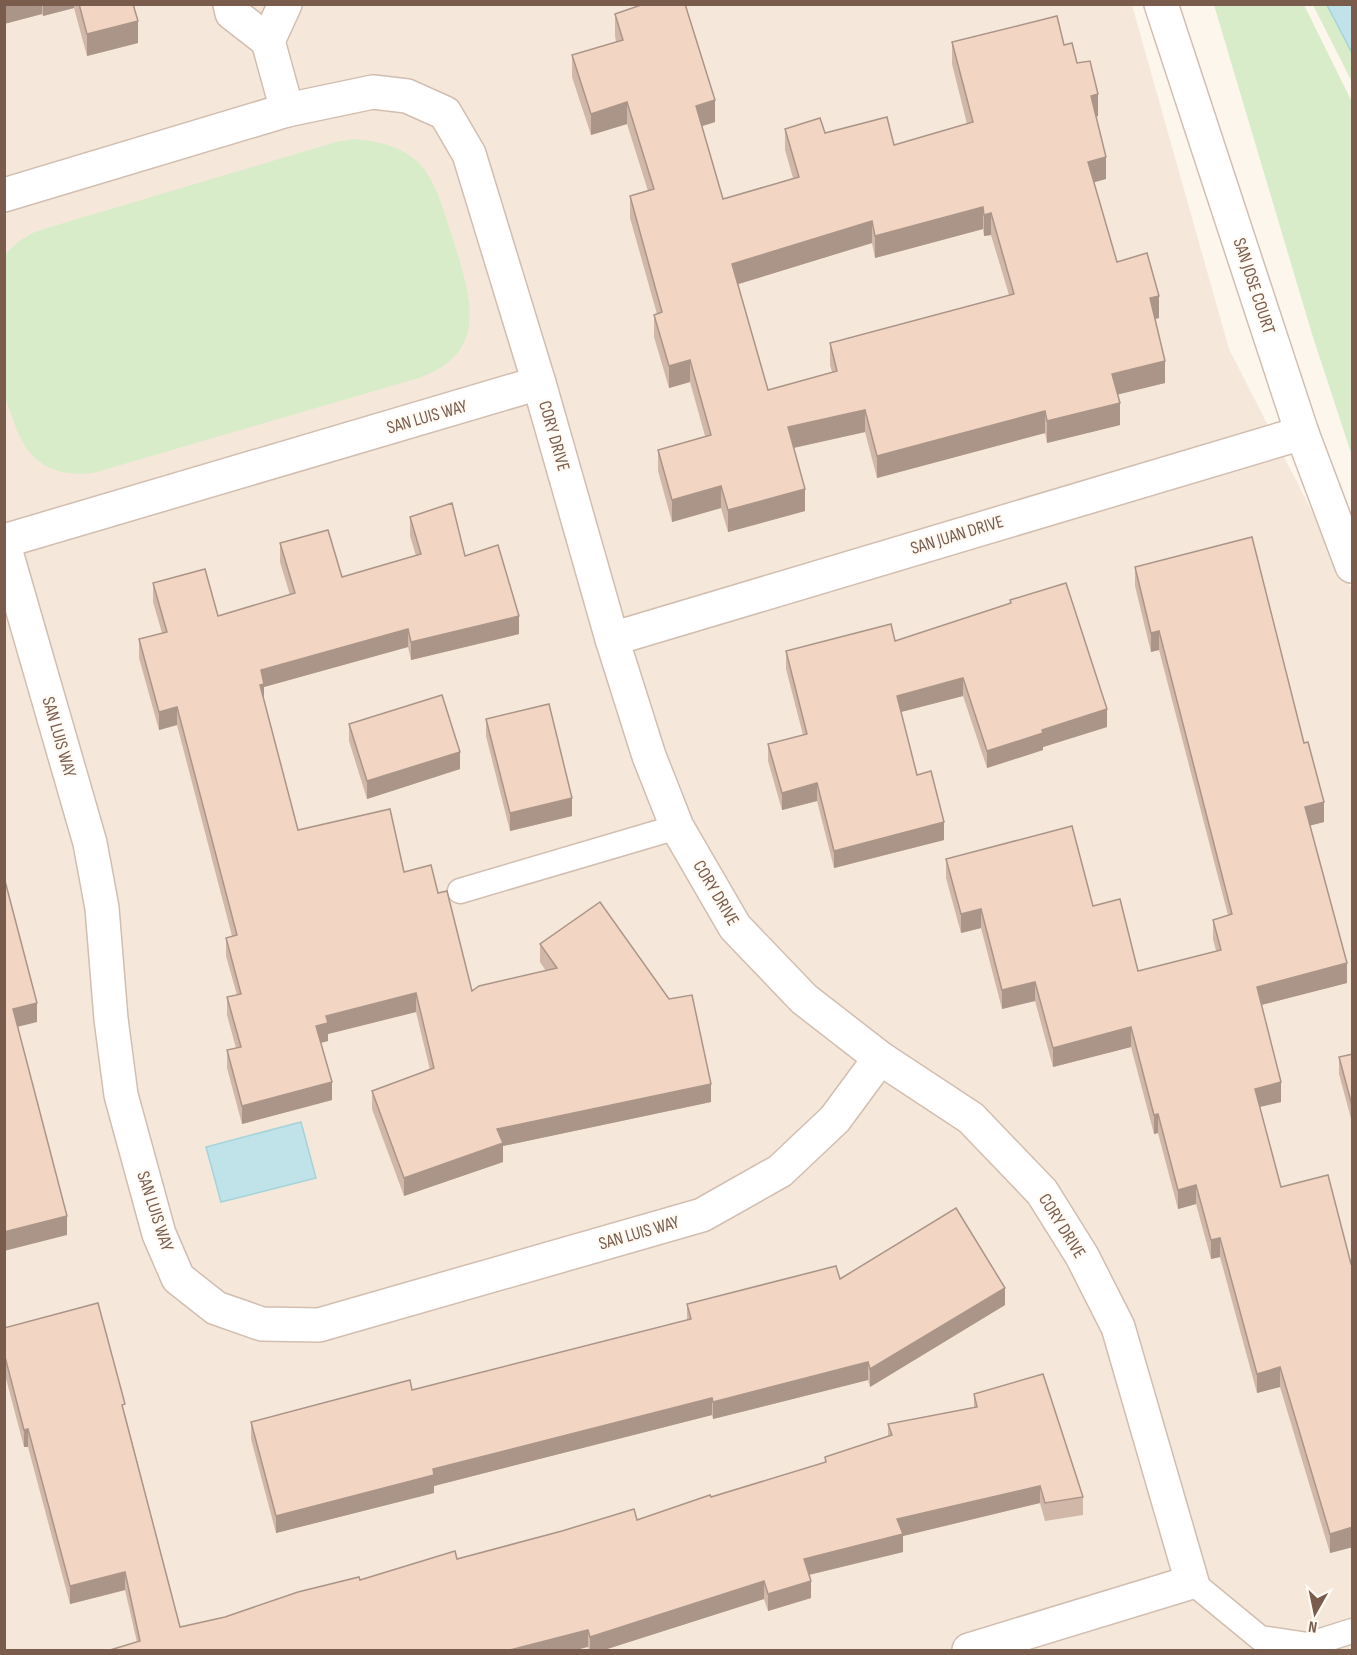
<svg xmlns="http://www.w3.org/2000/svg" width="1357" height="1655" viewBox="0 0 1357 1655" font-family="'Sofia Sans Condensed',sans-serif">
<style>
.residential{fill:#f5e8da}
.green{fill:#d8ecc9}
.water{fill:#bfe3e8;stroke:#a5d3da;stroke-width:1.5}
.lines{fill:none;stroke-linecap:round;stroke-linejoin:round}
.service-casing{stroke:#d1beb0;stroke-width:27}
.minor-casing{stroke:#d1beb0;stroke-width:36}
.service{stroke:#fff;stroke-width:24}
.minor{stroke:#fff;stroke-width:33}
.wall{fill:#d1b7a8;fill-rule:evenodd}
.shaded-wall{fill:#aa9588}
.building{fill:#f3d5c3;stroke:#aa9588;stroke-width:1.5;fill-rule:evenodd}
.labels{text-anchor:middle;dominant-baseline:central;stroke-width:4.5;stroke-linejoin:round;paint-order:stroke}
.street-label{font-size:18px;fill:#7a5c4d;stroke:#fffaf3}
</style>
<rect width="100%" height="100%" fill="#fdf6ec"/>
<path class="residential" d="M5 5H1132L1229 349 1352 590V1650H5Z"/>
<g class="green">
<path d="M1214 5H1304L1352 102V456L1312 334Z"/>
<path d="M1313 5H1352V82Z"/>
<path d="M355 139C377 141 401 146 418 162 437 182 443 210 452 236 469 292 493 352 419 378L93 473C48 478 24 458 12 416 9 409 6 402 5 394 1 375 4 353 4 334 4 308 4 281 5 255 17 241 29 233 47 228L336 142Z"/>
</g>
<g class="water">
<path d="M1327 5H1352V53Z"/>
<path d="M301 1122 316 1178 221 1202 206 1147Z"/>
</g>
<g class="lines">
<defs>
<g id="service">
<path d="M460 891 677 827"/>
<path d="M1192 1582 1260 1638 1308 1645 1352 1631"/>
</g>
<g id="minor">
<path d="M230 4 232 13 268 41"/>
<path d="M285 4 268 41 287 110"/>
<path d="M1161 4 1302 433 1352 566"/>
<path d="M4 195 287 110 373 92 407 96 445 113 469 154 539 383 612 639 649 756 677 827 735 927 804 999 880 1058 971 1118 1042 1192 1082 1256 1118 1327 1192 1582 969 1650"/>
<path d="M4 541 539 383"/>
<path d="M4 545 90 843 102 908 111 1019 121 1095 159 1234 178 1278 216 1308 262 1324 319 1325 702 1215 780 1171 835 1119 880 1058"/>
<path d="M612 639 1302 433"/>
</g>
</defs>
<use href="#service" class="service-casing"/>
<use href="#minor" class="minor-casing"/>
<use href="#service" class="service"/>
<use href="#minor" class="minor"/>
</g>
<g class="wall">
<path d="M4 4H133L138 43 87 56 74 8 43 16 42 14 4 24Z"/>
<path d="M615 14 715 122 702 126 723 199 793 178 785 150V129L825 133 894 145 967 124 952 64V42L1064 45 1077 63 1098 116 1096 117 1106 179 1094 182 1117 262 1159 318 1155 319 1165 383 1117 394 1120 425 1047 443 1045 433 877 478 865 432 794 448 805 511 728 532 721 508 672 522 658 471V450L705 436 690 382 669 388 654 337V315L657 314 630 218V196L648 191 627 124 591 135 572 77V55L616 42 615 36ZM983 229 984 236 991 235 1009 295 830 343V365L832 372 768 390 738 284 872 243 875 258Z"/>
<path d="M410 517 465 556 519 634 411 660 408 647 264 687V702L298 830 404 872 438 893 472 991 546 971 540 962V944L711 1102 503 1146V1162L404 1196 372 1109V1091L430 1070 416 1012 328 1034V1041L321 1043 332 1100 242 1124 227 1068V1050L236 1048 227 1015V997L237 995 226 956V938L232 936 177 725 159 730 139 658V639L162 633 153 602V583L218 616 290 595 280 562V543L342 577 416 556 410 536Z"/>
<path d="M1135 567 1324 822 1310 825 1347 983 1261 1005 1281 1102 1260 1107 1281 1187 1351 1264 1353 1263V1547L1330 1553 1280 1387 1257 1393 1220 1257 1211 1259 1196 1204 1178 1209 1158 1133 1154 1134 1131 1047 1053 1067 1035 1001 1002 1009 981 928 961 933 946 878V859L1093 906 1138 971 1216 951 1213 939V920L1228 915 1159 650 1151 652 1135 586Z"/>
<path d="M1010 600 1107 727 1043 747V750L987 768 963 696 901 712 917 775 944 840 834 868 817 801 782 810 768 761V744L803 735 786 669V651L895 641 1010 604Z"/>
<path d="M486 719 572 816 510 831 486 736Z"/>
<path d="M349 724 460 769 367 799 349 741Z"/>
<path d="M1353 1054V1126L1339 1074V1057Z"/>
<path d="M840 1279 1005 1305 870 1387 868 1380 713 1419 712 1415 434 1486V1493L276 1533 251 1439V1422L412 1390 687 1320V1304Z"/>
<path d="M4 1328 125 1414 180 1627 225 1617 360 1580 637 1520 825 1462V1457L888 1436V1424L974 1407V1394L1083 1497V1515L1045 1521 1040 1503 903 1536V1552L809 1575 811 1598 768 1611 764 1599 604 1650H589L588 1647 137 1642 125 1590 70 1604 28 1447H24L4 1371Z"/>
</g>
<g class="shaded-wall">
<path d="M4 4H42V14L4 24Z"/>
<path d="M43 4H74V8L43 16Z"/>
<path d="M138 21V43L87 56V34Z"/>
<path d="M1098 94V116L1091 118V96Z"/>
<path d="M715 100V122L696 128V106Z"/>
<path d="M627 102V124L591 135V114Z"/>
<path d="M1106 157V179L1088 184V162Z"/>
<path d="M983 207V229L875 258V236Z"/>
<path d="M991 213V235L984 236V215Z"/>
<path d="M872 221V243L732 286V264Z"/>
<path d="M1159 296V318L1150 320V298Z"/>
<path d="M690 360V382L669 388V366Z"/>
<path d="M1165 361V383L1112 396V374Z"/>
<path d="M1120 403V425L1047 443V421Z"/>
<path d="M865 410V432L788 449V427Z"/>
<path d="M1045 411V433L877 478V456Z"/>
<path d="M721 486V508L672 522V500Z"/>
<path d="M805 489V511L728 532V510Z"/>
<path d="M519 616V634L411 660V642Z"/>
<path d="M408 629V647L264 687V702L260 685 261 670Z"/>
<path d="M1159 631V650L1151 652V633Z"/>
<path d="M963 678V696L897 713V696Z"/>
<path d="M177 707V725L159 730V712Z"/>
<path d="M1107 709V727L1043 747V750L987 768V751L1042 730Z"/>
<path d="M460 752V769L367 799V781Z"/>
<path d="M817 783V801L782 810V793Z"/>
<path d="M572 798V816L510 831V813Z"/>
<path d="M1324 802V822L1305 827V807Z"/>
<path d="M944 822V840L834 868V851Z"/>
<path d="M981 909V928L961 933V914Z"/>
<path d="M1347 963V983L1257 1006V987Z"/>
<path d="M1035 982V1001L1002 1009V990Z"/>
<path d="M416 993V1012L328 1034V1041L316 1044V1026L326 1016Z"/>
<path d="M37 1003V1022L13 1028V1009Z"/>
<path d="M1131 1027V1047L1053 1067V1048Z"/>
<path d="M332 1082V1100L242 1124V1106Z"/>
<path d="M1281 1082V1102L1255 1108V1089Z"/>
<path d="M711 1084V1102L503 1146V1162L404 1196V1178L497 1129Z"/>
<path d="M1158 1114V1133L1154 1134V1115Z"/>
<path d="M1196 1185V1204L1178 1209V1190Z"/>
<path d="M67 1216V1235L4 1251V1232Z"/>
<path d="M1220 1238V1257L1211 1259V1240Z"/>
<path d="M1005 1288V1305L870 1387V1369Z"/>
<path d="M868 1362V1380L713 1419V1402Z"/>
<path d="M1280 1367V1387L1257 1393V1374Z"/>
<path d="M712 1398V1415L434 1486V1493L276 1533V1516L433 1469Z"/>
<path d="M28 1429V1447H24V1430Z"/>
<path d="M1040 1486V1503L903 1536V1552L804 1576V1559L897 1519Z"/>
<path d="M1353 1527V1547L1330 1553V1534Z"/>
<path d="M125 1572V1590L70 1604V1586Z"/>
<path d="M764 1581V1599L604 1650H590V1637Z"/>
<path d="M811 1581V1598L768 1611V1594Z"/>
<path d="M588 1630V1647L576 1650H510Z"/>
</g>
<g class="building">
<path d="M79 4H133L138 21 87 34Z"/>
<path d="M644 4H685L715 100 696 106 723 199 799 177 785 129 820 118 825 133 887 117 894 145 973 122 952 42 1057 16 1064 45 1072 43 1077 63 1090 61 1098 94 1091 96 1106 157 1088 162 1117 262 1147 253 1159 296 1150 298 1165 361 1112 374 1120 403 1047 421 1045 411 877 456 865 410 788 427 805 489 728 510 721 486 672 500 658 450 711 435 690 360 669 366 654 315 662 312 630 196 654 189 627 102 591 114 572 55 623 40 615 14ZM983 207 984 215 991 213 1014 294 830 343 837 371 768 390 732 264 872 221 875 236Z"/>
<path d="M452 503 465 556 498 545 519 616 411 642 408 629 261 670 264 684 260 685 298 830 390 809 404 872 431 865 438 893 447 891 472 991 479 986 557 968 540 944 600 902 669 999 692 995 711 1084 497 1129 503 1143 404 1178 372 1091 434 1068 416 993 326 1016 328 1023 316 1026 332 1082 242 1106 227 1050 241 1047 227 997 241 994 226 938 237 935 177 707 159 712 139 639 167 632 153 583 205 569 218 616 295 593 280 543 328 530 342 577 421 554 410 517Z"/>
<path d="M1252 537 1304 743 1308 742 1324 802 1305 807 1347 963 1257 987 1281 1082 1255 1089 1281 1187 1328 1175 1351 1264 1353 1263V1527L1330 1534 1280 1367 1257 1374 1220 1238 1211 1240 1196 1185 1178 1190 1158 1114 1154 1115 1131 1027 1053 1048 1035 982 1002 990 981 909 961 914 946 859 1072 826 1093 906 1120 899 1138 971 1221 950 1213 920 1232 914 1159 631 1151 633 1135 567Z"/>
<path d="M1066 583 1107 709 1042 730 1043 733 987 751 963 678 897 696 917 775 931 771 944 822 834 851 817 783 782 793 768 744 807 734 786 651 891 624 895 641 1011 603 1010 600Z"/>
<path d="M442 695 460 752 367 781 349 724Z"/>
<path d="M549 704 572 798 510 813 486 719Z"/>
<path d="M4 877 37 1003 13 1009 67 1216 4 1232Z"/>
<path d="M1353 1054V1109L1339 1057Z"/>
<path d="M956 1208 1005 1288 870 1369 868 1362 713 1402 712 1398 433 1469 434 1475 276 1516 251 1422 410 1380 412 1390 691 1319 687 1304 836 1266 840 1279Z"/>
<path d="M98 1303 125 1404 122 1405 180 1627 225 1617 298 1592 359 1577 360 1580 455 1551 457 1559 562 1531 634 1509 637 1520 710 1495 711 1497 826 1462 825 1457 892 1435 888 1424 977 1407 974 1394 1043 1374 1083 1497 1045 1503 1040 1486 897 1519 903 1534 804 1559 811 1581 768 1594 764 1581 590 1637 588 1630 510 1650H110L140 1641 125 1572 70 1586 28 1429 24 1430 4 1353V1328Z"/>
</g>
<g class="labels">
<g class="street-label">
<text transform="translate(1254 286) rotate(72)">SAN JOSE COURT</text>
<text transform="translate(427 417) rotate(-16)">SAN LUIS WAY</text>
<text transform="translate(554 436) rotate(74)">CORY DRIVE</text>
<text transform="translate(957 535) rotate(-17)">SAN JUAN DRIVE</text>
<text transform="translate(59 737) rotate(74)">SAN LUIS WAY</text>
<text transform="translate(716 893) rotate(59)">CORY DRIVE</text>
<text transform="translate(155 1211) rotate(72)">SAN LUIS WAY</text>
<text transform="translate(1062 1226) rotate(58)">CORY DRIVE</text>
<text transform="translate(639 1233) rotate(-16)">SAN LUIS WAY</text>
</g>
</g>
<rect width="1357" height="1655" fill="none" stroke="#7a5c4d" stroke-width="12"/>
<g transform="translate(1315 1613) rotate(189)" stroke="#fffaf3" stroke-width="4.5" paint-order="stroke">
<path d="M0-4.5L10 22L0 15L-10 22Z" fill="#7a5c4d"/>
<text y="-9" font-size="16" font-weight="bold" text-anchor="middle" fill="#7a5c4d">N</text>
</g>
</svg>
